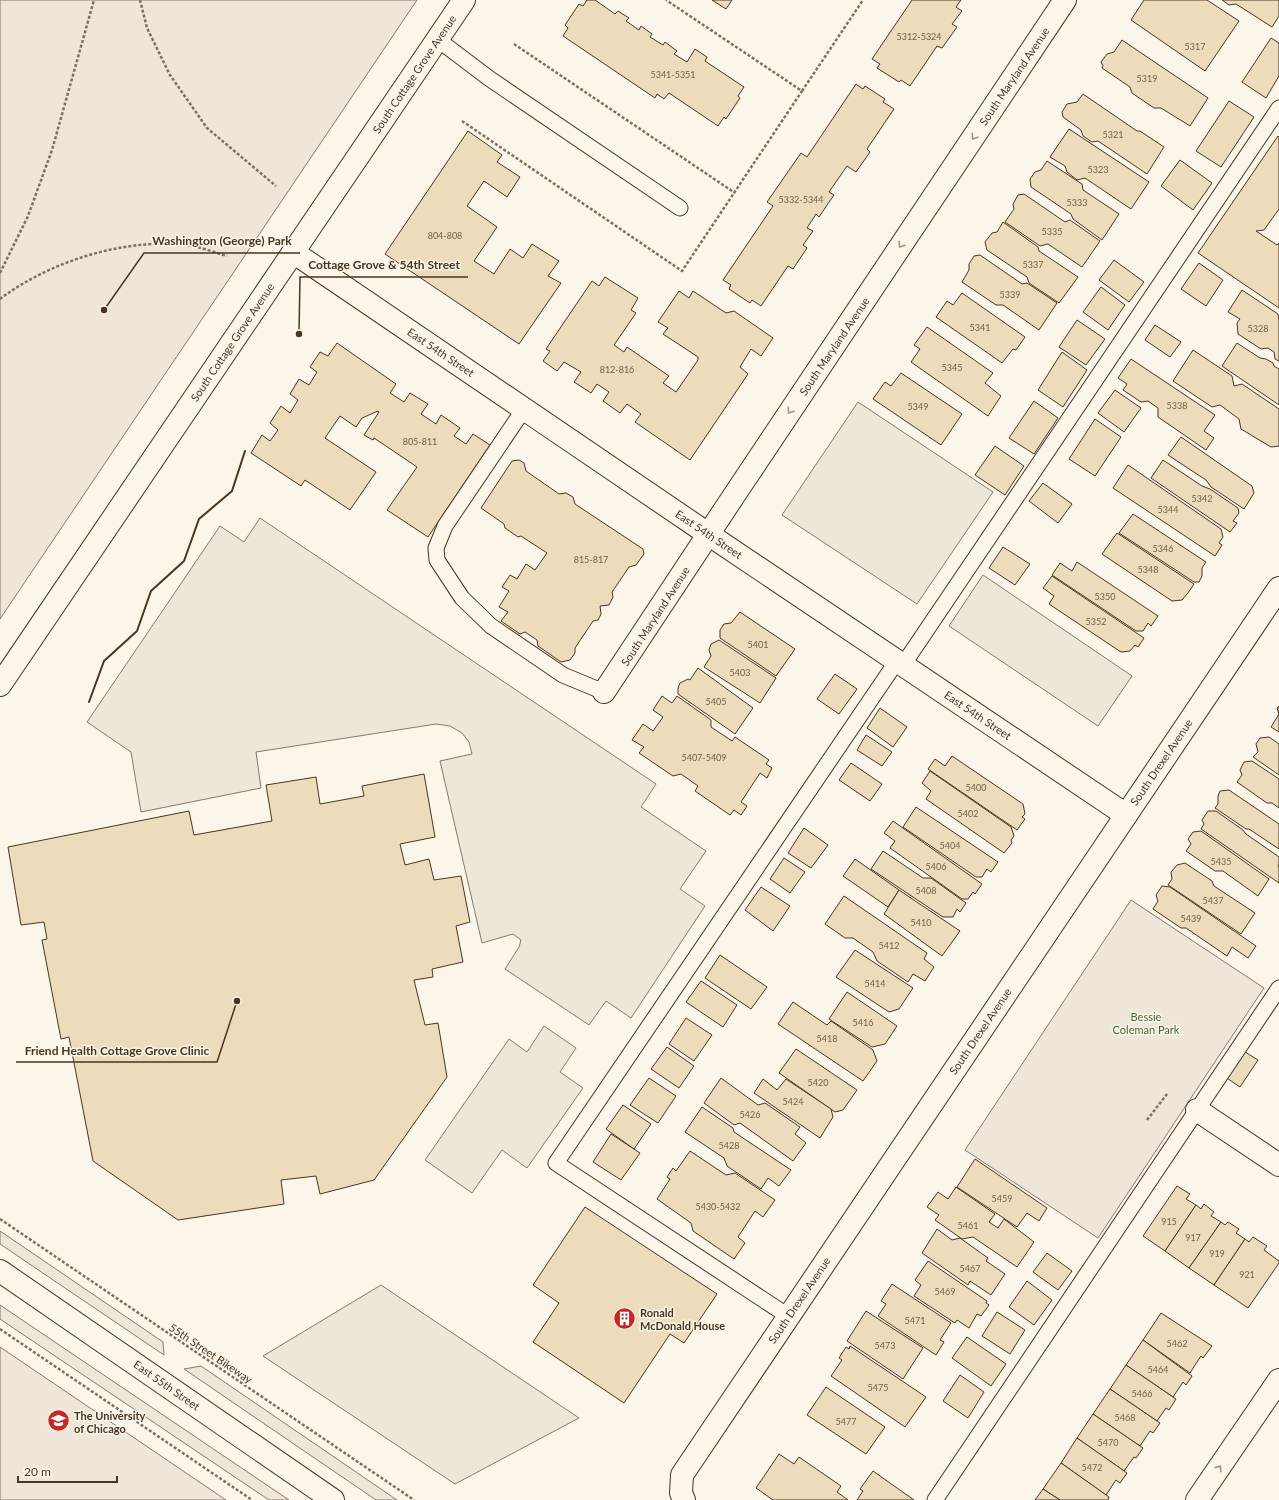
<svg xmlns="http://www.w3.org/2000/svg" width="1279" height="1500" viewBox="0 0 1279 1500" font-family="Lato,sans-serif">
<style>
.green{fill:#ede6d9;stroke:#887966}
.parking{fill:#ede7d9;stroke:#887966}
.building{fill:#ecdcbc;stroke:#4a3520}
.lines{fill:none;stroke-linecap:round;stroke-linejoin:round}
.service-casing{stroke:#4a3520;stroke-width:17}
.minor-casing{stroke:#4a3520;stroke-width:24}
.tertiary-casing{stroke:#4a3520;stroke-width:24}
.secondary-casing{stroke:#4a3520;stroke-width:24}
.path{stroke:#7f6f5c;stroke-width:2.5;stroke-dasharray:3 2;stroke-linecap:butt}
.service{stroke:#fbf6e9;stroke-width:15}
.minor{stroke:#fbf6e9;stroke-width:22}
.tertiary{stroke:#fbf6e9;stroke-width:22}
.secondary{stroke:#fbf6e9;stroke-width:22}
.wall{stroke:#4a3520;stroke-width:2}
.oneway{stroke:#a29684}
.labels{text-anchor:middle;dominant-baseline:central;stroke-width:3;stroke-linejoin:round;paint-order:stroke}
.number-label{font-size:9px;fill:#725f47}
.street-label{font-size:11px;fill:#4a3520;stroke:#fbf6e9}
.park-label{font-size:11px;fill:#436837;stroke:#fbf6e9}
.poi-label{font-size:11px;font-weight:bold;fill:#4a3520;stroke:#fbf6e9;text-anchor:start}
.leader{fill:none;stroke:#4a3520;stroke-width:1.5}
.callout-dot{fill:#4a3520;stroke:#fbf6e9;stroke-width:1.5}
.callout-label{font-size:12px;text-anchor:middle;font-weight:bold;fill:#4a3520;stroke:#fbf6e9;stroke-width:3;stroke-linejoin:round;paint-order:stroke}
</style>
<rect width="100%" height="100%" fill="#fbf6e9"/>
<g class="green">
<path d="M0 0H417L0 619Z"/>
<path d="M1131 900 1264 988 1098 1238 965 1150Z"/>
<path d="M0 1347 226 1500H0Z"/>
</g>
<g class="parking">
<path d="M858 402 993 492 917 604 782 515Z"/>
<path d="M260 518 656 784 641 807 706 851 680 889 705 906 631 1018 606 1001 589 1025 505 969 519 947 521 940 513 934 482 943 440 761 472 754 469 742 462 733 450 726 436 724 256 752 261 788 141 812 131 752 87 722 220 526 244 542Z"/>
<path d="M983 575 1132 676 1098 726 949 626Z"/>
<path d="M544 1026 576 1048 560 1072 583 1088 527 1168 502 1150 472 1193 425 1160 509 1039 527 1052Z"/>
<path d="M0 1231 163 1342 164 1355 0 1244Z"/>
<path d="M381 1285 579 1418 455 1484 263 1356Z"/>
<path d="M0 1305 289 1500H269L0 1319Z"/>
<path d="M201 1366 397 1500H376L184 1369Z"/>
</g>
<g class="building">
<path d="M587 0H595L615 14 618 11 629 18 626 21 639 30 641 26 652 34 650 37 663 45 665 42 677 51 674 54 687 62 695 49 707 57 705 61 744 87 738 96 740 98 726 119 724 117 718 126 669 93 664 99 657 94 655 98 563 36 568 28 565 25 579 4 583 6Z"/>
<path d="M712 0H732L726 9Z"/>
<path d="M912 0H961L956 7 962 11 952 24 957 27 942 48 937 46 910 86 901 80 899 82 877 68 880 64 872 59Z"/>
<path d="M1144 0H1207L1239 21 1205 71 1131 20Z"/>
<path d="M1222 0H1279V16L1272 27 1236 4 1229 5Z"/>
<path d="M1271 38 1279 43V76L1266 98 1242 82Z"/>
<path d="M1122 40 1208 98 1190 126 1161 108H1154L1132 93 1130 87 1102 68 1103 66 1101 62 1107 54 1114 52Z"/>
<path d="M856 84 863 89 865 86 885 99 883 102 894 109 867 149 870 152 856 172 847 166 829 192 834 195 819 217 816 214 807 228 813 231 803 245 807 248 793 269 788 266 761 306 752 300 750 303 729 289 731 285 723 280 773 206 767 202 801 153 807 157Z"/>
<path d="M1083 94 1137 131H1140L1164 147 1147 174 1098 141 1092 142 1083 136 1081 130 1063 117 1062 112 1067 104 1077 102Z"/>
<path d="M1229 101 1254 117 1221 167 1196 151Z"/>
<path d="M1069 129 1149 182 1131 209 1085 178 1077 180 1067 172 1065 166 1050 157Z"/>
<path d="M468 131 502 155 497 162 520 177 507 197 484 181 467 206 497 227 474 261 494 274 510 249 523 258 532 244 559 261 548 276 561 283 519 344 385 254Z"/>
<path d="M1278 136 1279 137V209L1264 230 1256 231 1277 245 1279 243V308L1198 253Z"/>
<path d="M1180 160 1212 183 1193 210 1161 186Z"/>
<path d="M1047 161 1082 184 1083 190 1119 214 1102 240 1073 219 1071 214 1031 187 1030 179 1035 172 1041 170Z"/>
<path d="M1024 194 1065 222 1070 220 1100 241 1082 267 1048 244 1040 246 1005 222 1014 209 1013 204 1018 195Z"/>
<path d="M1003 222 1038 247 1039 251 1078 277 1059 303 1029 283 1027 277 987 250 985 242 992 233 997 232Z"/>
<path d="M980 255 1022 284 1027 283 1057 303 1039 330 1003 305H996L962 282 969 270V264L974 256Z"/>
<path d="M1114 260 1144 282 1129 302 1099 280Z"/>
<path d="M1199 263 1223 280 1206 306 1181 289Z"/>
<path d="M605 277 638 298 631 310 636 313 614 345 624 352 627 347 669 376 663 383 676 392 698 360V357L663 334 668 328 658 322 679 291 689 298 693 291 726 313 734 311 773 338 761 356 751 349 740 367 748 374 690 460 635 422 641 414 627 404 620 413 603 401 609 392 597 384 591 393 574 382 581 372 564 362 557 371 543 361 550 351 546 349 592 281 599 286Z"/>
<path d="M1101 287 1125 305 1108 330 1083 312Z"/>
<path d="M1242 290 1278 314 1279 320V361L1275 359 1274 352 1268 348 1261 349 1238 334 1237 323 1240 319 1228 312Z"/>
<path d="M962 293 1025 337 1016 350 1013 349 1002 363 936 317 947 301 953 305Z"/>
<path d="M1077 320 1105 339 1086 365 1059 347Z"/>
<path d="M1155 325 1181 342 1170 357 1145 340Z"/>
<path d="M927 327 993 373 985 383 1001 396 988 416 911 362 920 349 914 345Z"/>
<path d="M337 343 396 384 390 393 404 402 410 393 428 404 421 414 436 424 441 415 460 428 454 436 466 444 473 434 490 445 428 537 387 510 417 467 374 438 373 440 364 435 379 412 378 411 362 418 356 427 340 416 325 438 376 472 350 510 305 480 301 486 251 453 262 435 270 441 278 430 270 423 281 406 290 413 298 400 290 394 299 379 309 385 317 372 310 367 320 352 328 356Z"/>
<path d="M1237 343 1260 358 1266 359 1273 363 1274 366 1279 369V405L1222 366Z"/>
<path d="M1193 350 1232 376 1234 386 1242 384 1279 409V446L1271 447 1241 429 1239 419 1220 405 1212 407 1173 381Z"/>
<path d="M1062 352 1087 370 1063 407 1038 390Z"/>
<path d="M1131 359 1215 415 1204 431 1214 438 1206 450 1158 417V408L1148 401 1141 402 1123 390 1127 384 1118 378Z"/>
<path d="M901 373 962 414 941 445 873 399 885 382 891 386Z"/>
<path d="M1115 390 1141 408 1124 432 1098 413Z"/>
<path d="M1034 401 1058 418 1034 454 1009 438Z"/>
<path d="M1095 419 1121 437 1095 476 1069 459Z"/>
<path d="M1181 437 1252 486 1254 493 1244 509 1211 487 1206 480 1168 455Z"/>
<path d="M995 446 1024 466 1005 495 975 475Z"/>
<path d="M519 460 524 463 526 471 559 494 566 493 573 497 575 504 643 549 644 554 636 565 629 567 612 592 613 597 609 605 600 606 601 614 598 620 593 621 575 648V653L570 660 561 662 538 646 537 640 525 632 520 634 501 621 508 612 499 607 509 591 502 587 510 575 517 579 526 564 535 570 547 553 521 536 518 537 505 528 504 524 481 508 512 461Z"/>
<path d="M1163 460 1202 486 1210 489 1238 508 1239 513 1233 521 1237 523 1230 532 1151 478Z"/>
<path d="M1128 465 1221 529 1223 537 1219 543 1222 545 1215 556 1113 488Z"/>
<path d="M1043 483 1072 504 1058 523 1029 501Z"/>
<path d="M1133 514 1206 562 1202 568V576L1199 582H1194L1119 533Z"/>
<path d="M1117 533 1194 584 1188 593 1182 600 1172 601 1102 554Z"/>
<path d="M1003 547 1030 564 1015 585 989 568Z"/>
<path d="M1077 562 1158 616 1151 626 1148 623 1143 631H1136L1052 575 1060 563 1072 571Z"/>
<path d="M1052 576 1144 638 1138 647 1135 645 1130 651 1121 652 1049 604 1054 596 1043 588Z"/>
<path d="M740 612 795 649 776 676 720 638V630L724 624 731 623Z"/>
<path d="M719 640 776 678 760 703 704 667 711 656 709 650 711 644Z"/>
<path d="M698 668 753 708 735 734 678 694V688L680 683 688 679 690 680Z"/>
<path d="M835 674 857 689 839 714 817 699Z"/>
<path d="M662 696 672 703 677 696 711 720V727L732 741 735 737 769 760 766 764 772 768 767 778 760 773 741 802 747 806 741 815 734 810 730 815 695 791 698 786 681 774 673 776 639 753 644 747 632 740 643 724 653 731 663 717 653 710Z"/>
<path d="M1279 706V732L1271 727 1279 714 1277 708Z"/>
<path d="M880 708 907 727 893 747 867 728Z"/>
<path d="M866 735 892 752 882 766 857 750Z"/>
<path d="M1269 737 1279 744V775L1253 757 1258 752 1256 744 1260 738Z"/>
<path d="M952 756 1023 804 1025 814 1022 817 1025 819 1017 830 928 769 935 759 945 766Z"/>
<path d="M1252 761 1279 779V808L1272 803H1267L1237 782 1242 775 1240 770 1244 762Z"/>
<path d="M851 763 882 784 870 801 839 780Z"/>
<path d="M930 771 1011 827 1014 836 1011 840 1012 843 1004 853 926 799 931 791 922 783Z"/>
<path d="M424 774 435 837 400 844 405 865 429 859 434 880 461 876 470 922 456 926 463 962 432 969 433 977 414 980 425 1025 438 1023 447 1077 374 1180 320 1194 316 1176 281 1180 284 1204 178 1220 93 1161 69 1037 61 1039 42 940 47 939 44 922 21 925 8 847 189 811 194 835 272 821 266 785 316 777 320 804 364 796 362 786Z"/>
<path d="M1229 790 1279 824V849L1249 829H1246L1215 808 1218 804V796L1220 791Z"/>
<path d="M916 807 998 862 991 872 987 869 982 877H976L903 827Z"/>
<path d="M1208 811H1216L1243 830 1246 834 1279 857V864L1278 866 1279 867V883L1201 829 1204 824 1202 820Z"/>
<path d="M893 821 982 884 975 894 973 892 968 899H962L890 848 895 841 884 833Z"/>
<path d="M804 828 828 845 811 868 788 853Z"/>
<path d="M1201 831 1269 879 1258 896 1223 871H1215L1186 851 1191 844 1188 839 1193 832Z"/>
<path d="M883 851 923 878H931L966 903 960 912 957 909 953 917H943L871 869Z"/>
<path d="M784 858 805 872 790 893 770 879Z"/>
<path d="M855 859 899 890 888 907 843 876Z"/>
<path d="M1185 863 1212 881 1214 886 1255 913 1241 934 1168 885 1172 879 1171 872 1177 865Z"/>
<path d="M1162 886 1170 887 1256 946 1248 958 1232 947 1227 956 1186 928H1181L1153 909 1158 901 1156 895Z"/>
<path d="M761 887 790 906 773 931 745 910Z"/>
<path d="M899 890 960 931 942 956 884 914Z"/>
<path d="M844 896 927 953 924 959 934 967 925 981 913 974 908 982 877 961 873 952 853 938H845L825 924Z"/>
<path d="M855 950 913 988 899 1009 889 1012 836 977Z"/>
<path d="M720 955 767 987 751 1009 705 978Z"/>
<path d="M701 981 737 1005 723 1027 686 1002Z"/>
<path d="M847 992 897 1026 885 1044 872 1047 829 1019Z"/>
<path d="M793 1002 827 1025 831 1021 873 1050 877 1061 863 1081 778 1024Z"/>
<path d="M686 1018 712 1035 694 1061 669 1044Z"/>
<path d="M667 1047 694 1066 679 1088 651 1069Z"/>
<path d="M796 1049 857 1090 843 1110 835 1112 779 1073Z"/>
<path d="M1242 1050 1258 1060 1240 1087 1224 1076Z"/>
<path d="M649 1078 676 1096 658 1123 630 1105Z"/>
<path d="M721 1078 758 1105 765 1103 800 1127 795 1134 806 1143 793 1161 740 1123 734 1125 704 1103Z"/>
<path d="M763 1079 777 1090 786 1079 831 1109 833 1117 820 1138 754 1093Z"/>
<path d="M623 1105 651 1124 634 1149 606 1129Z"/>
<path d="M702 1107 733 1128 734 1132 791 1170 779 1186 768 1178 761 1189 727 1166 724 1158 685 1132Z"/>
<path d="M611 1134 640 1153 621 1180 593 1162Z"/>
<path d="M690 1151 726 1175 735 1173 775 1200 763 1217 755 1211 738 1237 745 1243 734 1259 693 1231 691 1223 657 1199 670 1179 667 1177 673 1168 676 1171Z"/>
<path d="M975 1159 1047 1208 1039 1221 1027 1213 1017 1227 957 1187Z"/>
<path d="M1177 1186 1190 1194 1186 1199 1196 1205 1165 1251 1143 1236Z"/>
<path d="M956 1187 995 1214 989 1222 998 1228 1004 1219 1034 1242 1017 1267 973 1237 962 1239 935 1220 939 1215 927 1207 938 1192 948 1199Z"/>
<path d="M1204 1204 1214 1212 1211 1216 1221 1222 1189 1268 1165 1251 1196 1205 1201 1209Z"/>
<path d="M585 1207 717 1294 684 1343 670 1334 624 1403 533 1342 559 1303 533 1285Z"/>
<path d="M1221 1222 1225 1225 1228 1222 1239 1229 1236 1233 1245 1239 1214 1285 1189 1268Z"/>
<path d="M937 1229 952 1240 960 1238 988 1258 986 1261 1005 1274 991 1295 970 1281 968 1285 922 1253Z"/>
<path d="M1253 1237 1267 1246 1264 1250 1279 1261V1263L1248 1308 1214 1285 1245 1239 1249 1242Z"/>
<path d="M1047 1253 1072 1271 1058 1290 1033 1272Z"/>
<path d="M928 1261 987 1301 986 1303 989 1305 981 1316 977 1314 969 1328 957 1320 955 1323 914 1296 921 1285 915 1280Z"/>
<path d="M1027 1281 1052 1300 1034 1325 1009 1307Z"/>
<path d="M892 1284 951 1323 940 1340 944 1342 936 1355 878 1316 886 1304 881 1301Z"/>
<path d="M866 1311 923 1348 903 1379 847 1341Z"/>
<path d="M997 1312 1025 1330 1010 1354 982 1336Z"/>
<path d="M1161 1313 1212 1346 1203 1358 1201 1356 1190 1373 1143 1340Z"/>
<path d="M967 1337 1006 1364 991 1386 952 1358Z"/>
<path d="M1143 1340 1192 1376 1186 1385 1183 1382 1173 1397 1126 1365Z"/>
<path d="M850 1346 926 1397 905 1427 831 1376 842 1360 839 1358 846 1347 849 1349Z"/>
<path d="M1126 1365 1176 1399 1169 1410 1166 1408 1157 1421 1110 1389Z"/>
<path d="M960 1375 984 1392 968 1418 943 1401Z"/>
<path d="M826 1387 885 1427 866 1454 807 1415Z"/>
<path d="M1110 1389 1160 1423 1153 1433 1150 1431 1140 1446 1093 1414Z"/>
<path d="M1093 1414 1143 1448 1136 1458 1134 1457 1124 1471 1077 1438Z"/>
<path d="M1077 1438 1127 1473 1120 1483 1116 1480 1106 1495 1061 1463Z"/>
<path d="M779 1454 794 1464 799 1457 841 1486 837 1492 848 1500H773L756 1488Z"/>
<path d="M1061 1463 1109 1497 1108 1500H1060L1043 1489Z"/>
<path d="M873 1471 914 1500H857L863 1491 860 1489Z"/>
<path d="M1043 1489 1060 1500H1035Z"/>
</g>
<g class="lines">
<defs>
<g id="service">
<path d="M437 39 490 79 680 208"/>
<path d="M524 409 445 526 436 548 437 560 462 598 491 626 563 675 604 692"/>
<path d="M903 665 1279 108"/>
<path d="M788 1316 556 1163 897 661"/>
<path d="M935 1500 1279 988"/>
</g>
<g id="minor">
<path d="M293 252 708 534 1126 815"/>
<path d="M604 692 735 494 1065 0"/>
<path d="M1197 1110 1279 1165"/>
<path d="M684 1500 681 1493 682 1475 1279 588"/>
<path d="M1197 1500 1279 1380"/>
</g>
<path id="tertiary" d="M0 1271 333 1500"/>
<path id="secondary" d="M0 685 464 0"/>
</defs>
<use href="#service" class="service-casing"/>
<use href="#minor" class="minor-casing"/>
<use href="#tertiary" class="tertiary-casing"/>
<use href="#secondary" class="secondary-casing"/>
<g class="path">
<path d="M140 0 147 28 170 75 207 128 276 186"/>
<path d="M514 44 735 193"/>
<path d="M802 91 863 0"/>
<path d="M462 121 682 271 802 91 666 0"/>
<path d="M0 273 28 216 52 150 94 0"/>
<path d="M0 299C50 261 129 236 192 246 204 248 216 253 227 256"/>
<path d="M1147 1120 1167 1094"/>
<path d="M0 1219 414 1500"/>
<path d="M0 1329 252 1500"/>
</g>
<use href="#service" class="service"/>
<use href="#minor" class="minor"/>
<use href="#tertiary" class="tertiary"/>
<use href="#secondary" class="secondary"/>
<path class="wall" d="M89 702 104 661 137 631 151 591 184 561 199 519 232 491 245 451"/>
</g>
<defs><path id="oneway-chevron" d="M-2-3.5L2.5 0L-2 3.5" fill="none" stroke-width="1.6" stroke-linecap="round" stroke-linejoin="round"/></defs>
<g class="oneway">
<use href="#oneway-chevron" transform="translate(974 137) rotate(124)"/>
<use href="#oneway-chevron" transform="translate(901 245) rotate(124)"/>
<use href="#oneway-chevron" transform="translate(790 411) rotate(124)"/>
<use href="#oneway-chevron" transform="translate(1219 1468) rotate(-56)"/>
</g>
<defs>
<symbol id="building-disc" viewBox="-11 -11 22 22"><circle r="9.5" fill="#c62828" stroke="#fbf6e9"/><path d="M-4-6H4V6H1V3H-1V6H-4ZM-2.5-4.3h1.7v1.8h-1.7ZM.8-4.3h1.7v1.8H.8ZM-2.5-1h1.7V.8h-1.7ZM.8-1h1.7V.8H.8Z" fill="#fff"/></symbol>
<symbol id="university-disc" viewBox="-11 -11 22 22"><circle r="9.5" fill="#c62828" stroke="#fbf6e9"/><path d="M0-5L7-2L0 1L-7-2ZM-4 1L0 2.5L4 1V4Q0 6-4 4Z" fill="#fff"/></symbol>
</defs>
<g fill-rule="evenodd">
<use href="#building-disc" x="612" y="1306" width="25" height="25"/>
<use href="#university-disc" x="46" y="1408" width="25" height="25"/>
</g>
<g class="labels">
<g class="number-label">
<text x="919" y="36">5312-5324</text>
<text x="1195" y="46">5317</text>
<text x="673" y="74">5341-5351</text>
<text x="1147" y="78">5319</text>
<text x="1113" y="134">5321</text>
<text x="1098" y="169">5323</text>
<text x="801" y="199">5332-5344</text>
<text x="1077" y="202">5333</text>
<text x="1052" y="231">5335</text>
<text x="445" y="235">804-808</text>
<text x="1033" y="264">5337</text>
<text x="1010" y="294">5339</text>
<text x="980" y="327">5341</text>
<text x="1258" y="328">5328</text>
<text x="952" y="367">5345</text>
<text x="617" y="369">812-816</text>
<text x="1177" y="405">5338</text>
<text x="918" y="406">5349</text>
<text x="420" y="441">805-811</text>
<text x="1202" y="498">5342</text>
<text x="1168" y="509">5344</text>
<text x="1163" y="548">5346</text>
<text x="591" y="559">815-817</text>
<text x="1148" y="569">5348</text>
<text x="1105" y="596">5350</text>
<text x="1096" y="621">5352</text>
<text x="758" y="644">5401</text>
<text x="740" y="672">5403</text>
<text x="716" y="701">5405</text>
<text x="704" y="757">5407-5409</text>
<text x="976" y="787">5400</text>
<text x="968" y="813">5402</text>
<text x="950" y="845">5404</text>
<text x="1221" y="861">5435</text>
<text x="936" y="866">5406</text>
<text x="926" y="890">5408</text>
<text x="1213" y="900">5437</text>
<text x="1191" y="918">5439</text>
<text x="921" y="922">5410</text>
<text x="889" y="945">5412</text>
<text x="875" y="983">5414</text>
<text x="863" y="1022">5416</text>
<text x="827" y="1038">5418</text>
<text x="818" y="1082">5420</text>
<text x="793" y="1101">5424</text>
<text x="750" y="1114">5426</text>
<text x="729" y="1145">5428</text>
<text x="1002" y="1198">5459</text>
<text x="718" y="1206">5430-5432</text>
<text x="1169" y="1221">915</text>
<text x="968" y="1225">5461</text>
<text x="1193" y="1237">917</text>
<text x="1217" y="1253">919</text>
<text x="970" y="1268">5467</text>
<text x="1247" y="1274">921</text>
<text x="945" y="1291">5469</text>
<text x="915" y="1320">5471</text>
<text x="1177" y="1343">5462</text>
<text x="885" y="1345">5473</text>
<text x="1158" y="1369">5464</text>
<text x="878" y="1387">5475</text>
<text x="1142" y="1393">5466</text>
<text x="1125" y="1417">5468</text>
<text x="846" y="1421">5477</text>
<text x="1108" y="1442">5470</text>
<text x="1092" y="1467">5472</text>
</g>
<g class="street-label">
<text transform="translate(414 74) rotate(-56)">South Cottage Grove Avenue</text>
<text transform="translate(1014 76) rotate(-56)">South Maryland Avenue</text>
<text transform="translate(232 342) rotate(-56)">South Cottage Grove Avenue</text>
<text transform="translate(834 346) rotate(-56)">South Maryland Avenue</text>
<text transform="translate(441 352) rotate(34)">East 54th Street</text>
<text transform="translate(709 534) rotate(34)">East 54th Street</text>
<text transform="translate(655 616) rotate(-57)">South Maryland Avenue</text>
<text transform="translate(978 715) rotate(34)">East 54th Street</text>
<text transform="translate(1161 762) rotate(-56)">South Drexel Avenue</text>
<text transform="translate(980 1031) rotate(-56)">South Drexel Avenue</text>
<text transform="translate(799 1300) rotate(-56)">South Drexel Avenue</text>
<text transform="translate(211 1353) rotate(34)">55th Street Bikeway</text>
<text transform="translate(167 1385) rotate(35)">East 55th Street</text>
</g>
<g class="park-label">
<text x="1146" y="1016">Bessie<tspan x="1146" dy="13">Coleman Park</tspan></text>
</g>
<g class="poi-label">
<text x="640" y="1312">Ronald<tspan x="640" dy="13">McDonald House</tspan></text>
<text x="74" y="1415">The University<tspan x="74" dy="13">of Chicago</tspan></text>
</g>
</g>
<path class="leader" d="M104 310L144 253H300M299 334L300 277H468M237 1001L217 1062H16"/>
<g class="callout-dot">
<circle cx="104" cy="310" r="4"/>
<circle cx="299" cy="334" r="4"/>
<circle cx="237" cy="1001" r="4"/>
</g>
<g class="callout-label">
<text x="222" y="245">Washington (George) Park</text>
<text x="384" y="269">Cottage Grove &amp; 54th Street</text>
<text x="117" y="1055">Friend Health Cottage Grove Clinic</text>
</g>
<path d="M18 1476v6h99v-6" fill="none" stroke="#4a3520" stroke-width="2"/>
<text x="24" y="1476" font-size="12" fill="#4a3520" stroke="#fbf6e9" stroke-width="3" paint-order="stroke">20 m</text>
</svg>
